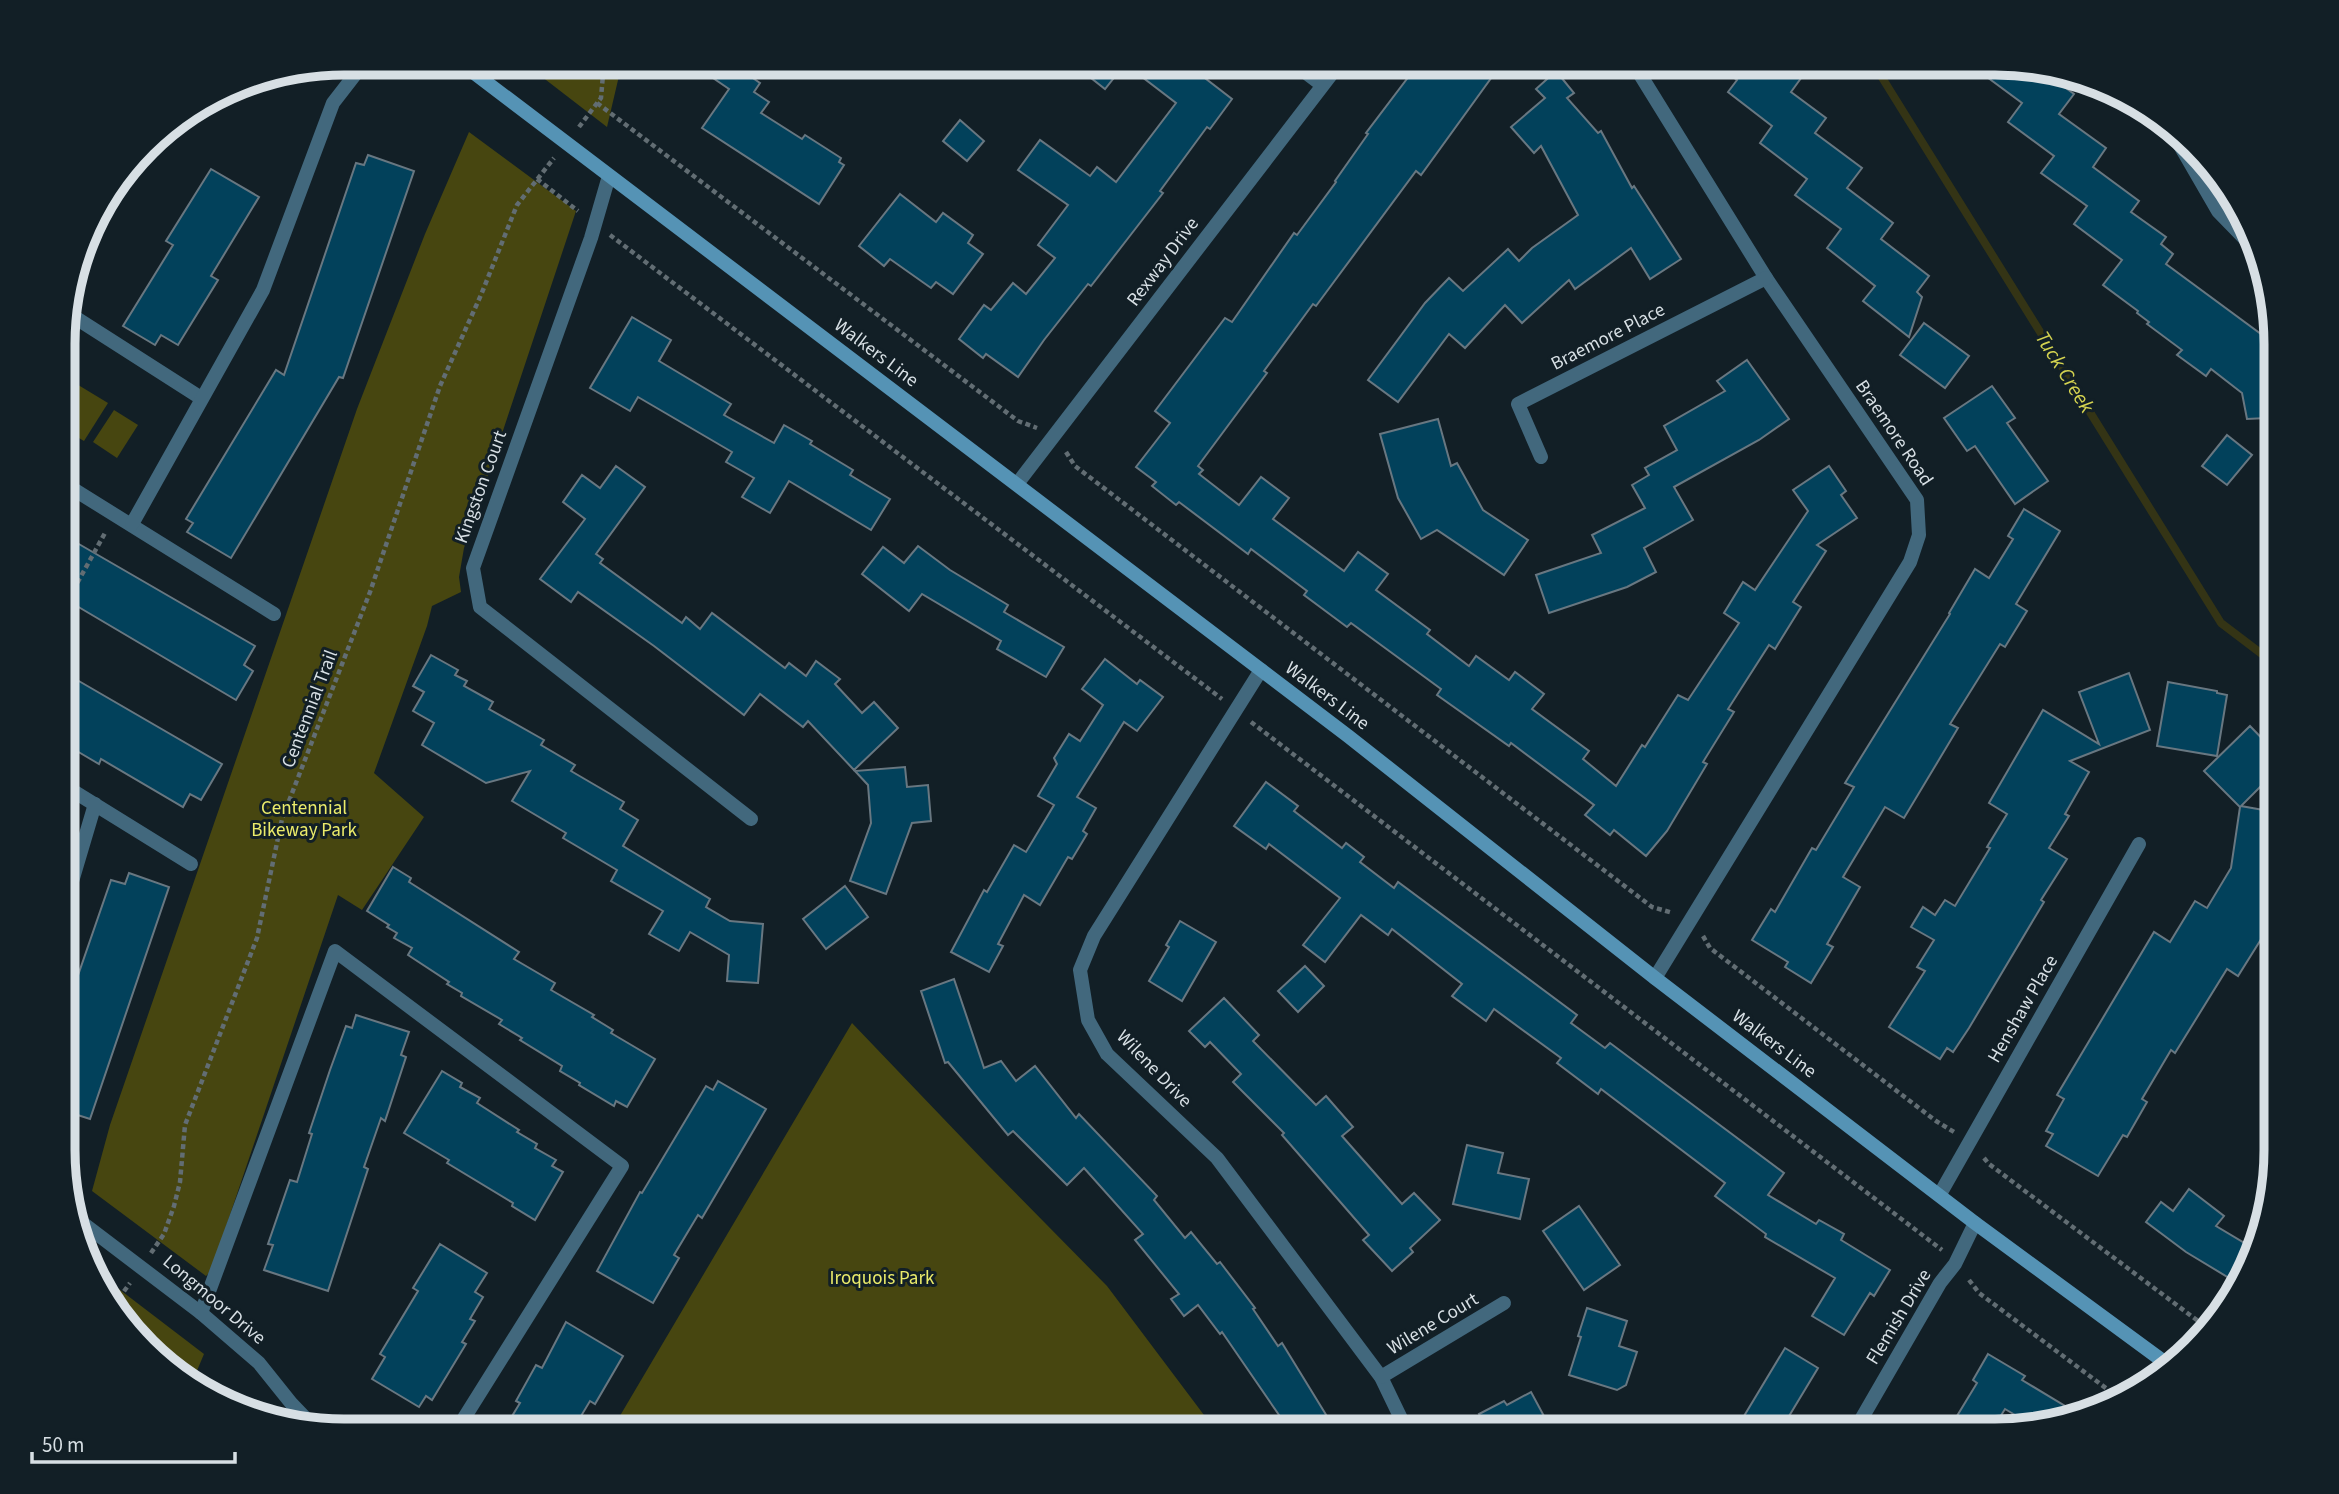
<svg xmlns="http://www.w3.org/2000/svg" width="2339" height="1494" viewBox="0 0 2339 1494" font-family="'Source Sans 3',sans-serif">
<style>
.green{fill:#474610}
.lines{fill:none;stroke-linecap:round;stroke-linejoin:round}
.stream{stroke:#343415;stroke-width:8}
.building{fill:#02415b;stroke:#687781;stroke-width:2}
.path{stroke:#626d73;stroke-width:4.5;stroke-dasharray:5 3.5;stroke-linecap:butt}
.service{stroke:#42687d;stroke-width:14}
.minor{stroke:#42687d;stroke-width:14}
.tertiary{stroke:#42687d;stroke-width:14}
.secondary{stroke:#5593b5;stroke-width:14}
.labels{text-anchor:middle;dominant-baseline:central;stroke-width:6;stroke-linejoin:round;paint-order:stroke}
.street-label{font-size:19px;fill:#d7dfe4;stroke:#121f26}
.park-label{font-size:19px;fill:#ebeb6a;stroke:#121f26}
.water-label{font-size:21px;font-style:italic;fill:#d4d350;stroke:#121f26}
.rim{fill:none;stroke:#d7dfe4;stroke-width:9}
</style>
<rect width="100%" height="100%" fill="#121f26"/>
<g class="green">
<path d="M524 63H622L607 127Z"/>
<path d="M469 132 576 211 464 548 459 577 461 592 432 606 427 626 374 773 424 817 362 910 338 895 211 1271 206 1276 92 1191 110 1125 357 409 425 234Z"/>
<path d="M65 377 108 403 84 441 65 430Z"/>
<path d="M114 410 138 425 117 458 93 442Z"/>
<path d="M852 1023 985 1162 1107 1286 1216 1431H611Z"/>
<path d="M94 1270 204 1354 191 1385 101 1291Z"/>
</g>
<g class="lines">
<path class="stream" d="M1873 63 2221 623 2275 664"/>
</g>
<g class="building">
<path d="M691 63H731L760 83 754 92 769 102 761 113 802 139 805 135 841 158 839 162 844 165 819 204 702 128 729 89Z"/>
<path d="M1072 63H1211L1201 75 1232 99 1210 129 1207 127 1160 191 1163 193 1129 237 1091 286 1088 284 1044 340 1018 377 986 354 983 358 959 339 984 305 991 310 1013 283 1026 294 1055 258 1038 245 1068 205 1018 170 1040 140 1090 176 1097 167 1116 182 1176 103 1125 64 1105 89Z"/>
<path d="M1419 63H1502L1421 175 1416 171 1316 306 1313 304 1264 371 1267 373 1198 466 1203 470 1199 474 1239 505 1261 477 1289 498 1273 519 1344 571 1358 552 1388 574 1376 590 1430 630 1427 634 1469 666 1476 656 1509 680 1515 672 1544 694 1532 709 1589 751 1583 759 1616 786 1642 745 1645 747 1678 695 1688 700 1739 623 1724 613 1743 582 1755 590 1808 511 1793 490 1829 466 1846 491 1841 495 1857 518 1817 545 1826 551 1793 602 1801 607 1775 649 1769 645 1728 709 1734 712 1703 762 1707 764 1667 831 1646 856 1614 830 1610 835 1585 815 1594 805 1511 743 1509 746 1437 695 1441 689 1351 623 1347 627 1304 595 1307 591 1251 549 1248 554 1179 502 1176 505 1152 486 1156 482 1136 467 1170 423 1155 411 1225 318 1232 322 1294 233 1297 235 1336 182 1335 181 1368 134 1366 133Z"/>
<path d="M1713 63H1789L1804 74 1791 92 1826 118 1815 133 1862 168 1847 188 1893 223 1881 239 1929 276 1917 292 1922 297 1909 337 1863 301 1875 286 1827 248 1841 229 1795 195 1807 179 1760 143 1772 126 1728 92 1737 80Z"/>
<path d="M1968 63H1995L2040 69 2074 94 2059 114 2106 148 2093 167 2139 201 2131 212 2166 237 2161 244 2173 254 2166 264 2261 334 2263 331 2275 340V407L2267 418 2247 419 2242 393 2211 369 2206 376 2177 355 2182 350 2147 324 2149 322 2137 313 2138 311 2103 285 2122 260 2074 224 2087 206 2041 173 2054 156 2008 122 2022 103Z"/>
<path d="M1556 71 1574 93 1567 98 1598 133 1601 131 1632 188 1634 186 1681 259 1650 279 1631 248 1575 289 1569 280 1522 323 1505 305 1465 348 1449 334 1398 402 1368 380 1425 303 1449 278 1463 291 1508 249 1519 261 1532 248 1578 215 1541 146 1534 153 1511 127 1545 98 1536 89Z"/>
<path d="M960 120 984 141 967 161 943 141Z"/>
<path d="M368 155 414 171 343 378 339 377 231 558 187 532 193 523 186 519 276 370 284 375 356 163 364 165Z"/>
<path d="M211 169 259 197 211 276 218 280 178 345 161 335 155 345 123 326 173 245 166 241Z"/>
<path d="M900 194 936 222 943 213 973 235 968 243 983 254 953 294 936 282 931 288 890 259 884 266 859 246Z"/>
<path d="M632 317 671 340 659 361 731 404 724 415 774 443 784 425 812 441 810 444 853 470 850 475 890 499 871 530 789 481 770 513 742 497 754 478 726 462 732 452 638 397 630 411 590 388Z"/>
<path d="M1924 323 1969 356 1945 388 1900 355Z"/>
<path d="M1747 360 1789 419 1759 440 1674 487 1693 520 1644 548 1656 572 1627 587 1549 613 1536 575 1601 553 1592 535 1645 508 1632 485 1649 475 1645 468 1677 450 1664 426 1725 391 1717 381Z"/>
<path d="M1992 386 2015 418 2007 423 2048 481 2015 504 1975 446 1967 451 1944 418Z"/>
<path d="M1438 419 1451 466 1457 463 1483 510 1528 540 1504 575 1437 530 1421 539 1398 498 1380 434Z"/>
<path d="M2227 435 2252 455 2227 485 2202 466Z"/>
<path d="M616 466 645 487 596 554 603 559 600 563 682 623 686 617 700 629 712 613 785 668 789 663 806 676 816 661 840 679 835 684 862 713 874 702 898 728 854 770 808 721 803 727 760 694 744 715 654 646 578 592 571 602 540 579 585 519 563 502 582 475 600 488Z"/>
<path d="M2024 509 2060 531 2016 604 2027 611 2005 647 2000 644 1950 724 1958 728 1904 818 1885 807 1843 877 1860 887 1827 944 1833 947 1811 983 1785 967 1788 962 1752 940 1771 909 1775 912 1812 848 1816 850 1854 787 1845 783 1950 614 1949 613 1975 569 1989 578 2013 539 2008 536Z"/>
<path d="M65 536 255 646 244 665 253 671 236 700 65 599Z"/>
<path d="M918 546 950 570 1008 605 1004 612 1064 647 1046 677 997 649 1001 641 922 594 909 611 862 574 883 547 904 563Z"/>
<path d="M431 655 458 670 455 675 467 681 464 686 493 702 489 709 544 740 541 745 575 765 571 771 624 802 620 809 638 820 623 846 710 899 706 907 730 921 763 924 758 983 727 981 729 955 690 932 679 951 649 934 663 911 611 881 617 870 563 838 566 833 512 801 530 771 486 783 422 745 434 723 413 711 424 692 413 686Z"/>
<path d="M1105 659 1137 684 1140 680 1163 697 1137 731 1124 722 1077 797 1096 808 1083 831 1087 834 1072 859 1068 857 1040 905 1024 895 998 944 1003 946 989 972 951 952 984 890 987 892 1014 845 1026 852 1054 805 1038 796 1057 764 1054 758 1069 734 1080 741 1103 705 1082 689Z"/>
<path d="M65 673 222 764 201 800 190 794 183 807 101 759 99 764 70 747 74 740 65 735Z"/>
<path d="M2129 673 2150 730 2070 761 2089 772 2065 814 2069 816 2049 848 2067 859 2041 900 2044 902 1969 1028 1953 1052 1947 1048 1940 1059 1889 1027 1925 971 1917 967 1934 940 1911 927 1923 907 1935 915 1945 900 1955 906 1990 848 1987 847 2007 814 1989 803 2043 710 2099 744 2079 692Z"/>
<path d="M2168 682 2217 691V693L2227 695 2217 756 2157 746Z"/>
<path d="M2250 726 2275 752V772L2241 806 2275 812V917L2238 976 2227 969 2175 1053 2171 1050 2142 1099 2147 1102 2127 1137 2123 1135 2098 1176 2046 1146 2053 1134 2046 1131 2064 1099 2057 1095 2154 932 2170 942 2195 901 2207 908 2231 868 2240 807 2204 771Z"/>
<path d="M905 767 907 787 928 785 931 821 912 823 886 894 850 881 871 823 868 785 855 771Z"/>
<path d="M1266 782 1298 806 1294 811 1342 848 1346 843 1364 857 1360 862 1394 888 1398 882 1577 1015 1571 1023 1605 1048 1610 1043 1784 1173 1768 1195 1816 1224 1819 1220 1844 1234 1841 1240 1890 1270 1874 1296 1870 1293 1844 1335 1812 1316 1835 1278 1765 1237 1766 1234 1715 1196 1725 1183 1601 1089 1598 1094 1557 1063 1561 1058 1494 1009 1486 1021 1452 996 1462 984 1392 929 1388 935 1361 915 1325 962 1303 945 1340 898 1269 844 1266 849 1234 826Z"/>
<path d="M393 867 411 878 409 882 519 952 514 959 555 983 551 990 594 1015 592 1017 613 1030 611 1033 655 1059 627 1107 616 1101 614 1106 579 1085 580 1083 560 1071 562 1066 520 1040 522 1038 499 1024 502 1020 461 996 462 993 447 984 449 982 408 955 412 948 394 938 397 933 387 927 389 925 367 911Z"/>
<path d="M129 873 169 887 90 1119 65 1111V1013L111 880 125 884Z"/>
<path d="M845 886 868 917 826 949 803 919Z"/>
<path d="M1180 921 1216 942 1182 1001 1149 981 1169 947 1166 945Z"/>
<path d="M1305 966 1324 986 1298 1012 1278 991Z"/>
<path d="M954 979 984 1068 1001 1061 1016 1081 1035 1066 1076 1118 1079 1114 1157 1196 1154 1200 1185 1238 1191 1232 1217 1264 1220 1262 1255 1308 1253 1309 1278 1346 1282 1343 1336 1431H1254L1279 1415 1222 1332 1220 1334 1198 1305 1184 1316 1171 1299 1179 1294 1135 1240 1143 1234 1084 1168 1067 1185 1013 1131 1008 1135 948 1062 945 1063 921 991Z"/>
<path d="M1224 998 1259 1035 1253 1041 1316 1105 1326 1096 1353 1127 1342 1136 1402 1204 1414 1193 1440 1220 1410 1248 1413 1252 1392 1271 1363 1240 1369 1235 1282 1135 1284 1133 1233 1082 1241 1074 1210 1042 1205 1047 1189 1031Z"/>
<path d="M356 1015 409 1032 401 1055 406 1057 385 1121 381 1118 364 1167 368 1169 328 1291 264 1270 273 1245 268 1244 290 1180 297 1182 312 1134 309 1133 330 1070 346 1026 352 1028Z"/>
<path d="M442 1071 462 1083 460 1087 480 1098 477 1103 519 1130 517 1132 537 1144 535 1148 556 1160 552 1166 563 1172 535 1220 512 1206 513 1203 447 1163 449 1160 404 1133Z"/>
<path d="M718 1081 766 1109 702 1218 698 1215 674 1255 679 1258 653 1303 597 1271 640 1192 642 1193 706 1086 713 1090Z"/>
<path d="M1467 1145 1503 1153 1498 1173 1529 1179 1520 1219 1453 1204Z"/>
<path d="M2189 1189 2224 1216 2216 1226 2256 1250 2239 1284 2186 1252 2146 1222 2161 1202 2173 1211Z"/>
<path d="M1579 1206 1620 1265 1584 1290 1543 1231Z"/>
<path d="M440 1244 487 1273 475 1292 483 1297 470 1319 475 1321 462 1342 466 1344 432 1400 426 1396 419 1407 372 1379 385 1357 380 1354 418 1291 413 1288Z"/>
<path d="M1587 1308 1627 1321 1619 1346 1637 1352 1626 1385 1617 1390 1569 1375 1581 1337 1578 1336Z"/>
<path d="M566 1322 623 1356 595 1404 590 1401 572 1431H503L520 1403 516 1401 536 1365 542 1368Z"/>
<path d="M1785 1348 1818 1368 1780 1431H1735Z"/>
<path d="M1988 1354 2025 1376 2022 1380 2075 1412 2032 1425 2005 1409 1992 1430H1981L1957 1416 1977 1383 1973 1380Z"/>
<path d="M1531 1392 1552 1431H1488L1479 1414 1504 1401 1507 1405Z"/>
</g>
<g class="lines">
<g class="path">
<path d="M597 103 1018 421 1037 428"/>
<path d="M579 127 601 98 604 63"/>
<path d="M537 179 578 211"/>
<path d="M610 235 1222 699"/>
<path d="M1066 452 1075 466 1652 907 1673 913"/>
<path d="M65 605 105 533"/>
<path d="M1251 722 1942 1250"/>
<path d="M1703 936 1710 948 1936 1121 1954 1132"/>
<path d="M1984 1158 1989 1164 2206 1327"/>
<path d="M151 1253 164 1234 174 1206 180 1182 185 1125 257 938 282 819 370 592 440 386 481 295 517 205 554 158"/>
<path d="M1969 1280 1979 1293 2119 1398"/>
<path d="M114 1305 130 1283"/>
</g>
<g class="service">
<path d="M65 311 201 398"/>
<path d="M65 484 274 614"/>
<path d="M132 524 263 290 333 103 364 63"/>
<path d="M65 786 191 864"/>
<path d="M65 905 95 804"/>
<path d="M201 1313 335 951 622 1166 456 1431"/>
</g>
<g class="minor">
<path d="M1293 63 1322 85"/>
<path d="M1633 63 1766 278 1917 500 1919 535 1910 562 1655 978"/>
<path d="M2174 135 2218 211 2251 245"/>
<path d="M609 176 591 238 473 568 480 607 751 819"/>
<path d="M1541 457 1518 404 1766 278"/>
<path d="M1017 484 1340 63"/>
<path d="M1261 670 1094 936 1080 970 1088 1020 1107 1054 1217 1158 1381 1377 1407 1431"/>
<path d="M1940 1194 2139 844"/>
<path d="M1381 1377 1504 1303"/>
<path d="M1855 1430 1940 1283 1955 1264 1975 1223"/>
</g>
<path class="tertiary" d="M76 1218 201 1313 259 1363 291 1403 314 1427"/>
<path class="secondary" d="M461 63 1348 736 1655 978 1975 1223 2167 1364"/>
</g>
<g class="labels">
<g class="street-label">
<text transform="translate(1163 262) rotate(-53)">Rexway Drive</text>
<text transform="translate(1608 337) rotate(-27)">Braemore Place</text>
<text transform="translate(876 353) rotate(37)">Walkers Line</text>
<text transform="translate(1894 433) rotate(56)">Braemore Road</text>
<text transform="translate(481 487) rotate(-70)">Kingston Court</text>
<text transform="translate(1327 696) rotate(37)">Walkers Line</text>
<text transform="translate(310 709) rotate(-69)">Centennial Trail</text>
<text transform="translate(2023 1009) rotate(-60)">Henshaw Place</text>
<text transform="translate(1774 1044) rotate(37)">Walkers Line</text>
<text transform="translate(1154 1069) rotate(46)">Wilene Drive</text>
<text transform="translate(214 1300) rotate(40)">Longmoor Drive</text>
<text transform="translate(1899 1317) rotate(-59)">Flemish Drive</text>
<text transform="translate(1433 1324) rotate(-31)">Wilene Court</text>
</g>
<g class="park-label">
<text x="304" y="808">Centennial<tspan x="304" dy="22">Bikeway Park</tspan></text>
<text x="882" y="1278">Iroquois Park</text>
</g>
<g class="water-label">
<text transform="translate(2065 372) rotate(58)">Tuck Creek</text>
</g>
</g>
<path d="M0 0H2339V1494H0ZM344 75H1995A269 269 0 0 1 2264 344V1150A269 269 0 0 1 1995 1419H344A269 269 0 0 1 75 1150V344A269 269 0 0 1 344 75Z" fill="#121f26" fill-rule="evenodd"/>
<path class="rim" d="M344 75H1995A269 269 0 0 1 2264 344V1150A269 269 0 0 1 1995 1419H344A269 269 0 0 1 75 1150V344A269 269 0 0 1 344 75Z"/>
<path d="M32 1452v10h203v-10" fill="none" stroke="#d7dfe4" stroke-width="3.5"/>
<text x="42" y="1452" font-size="21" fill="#d7dfe4" stroke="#121f26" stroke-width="5" paint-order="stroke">50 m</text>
</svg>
